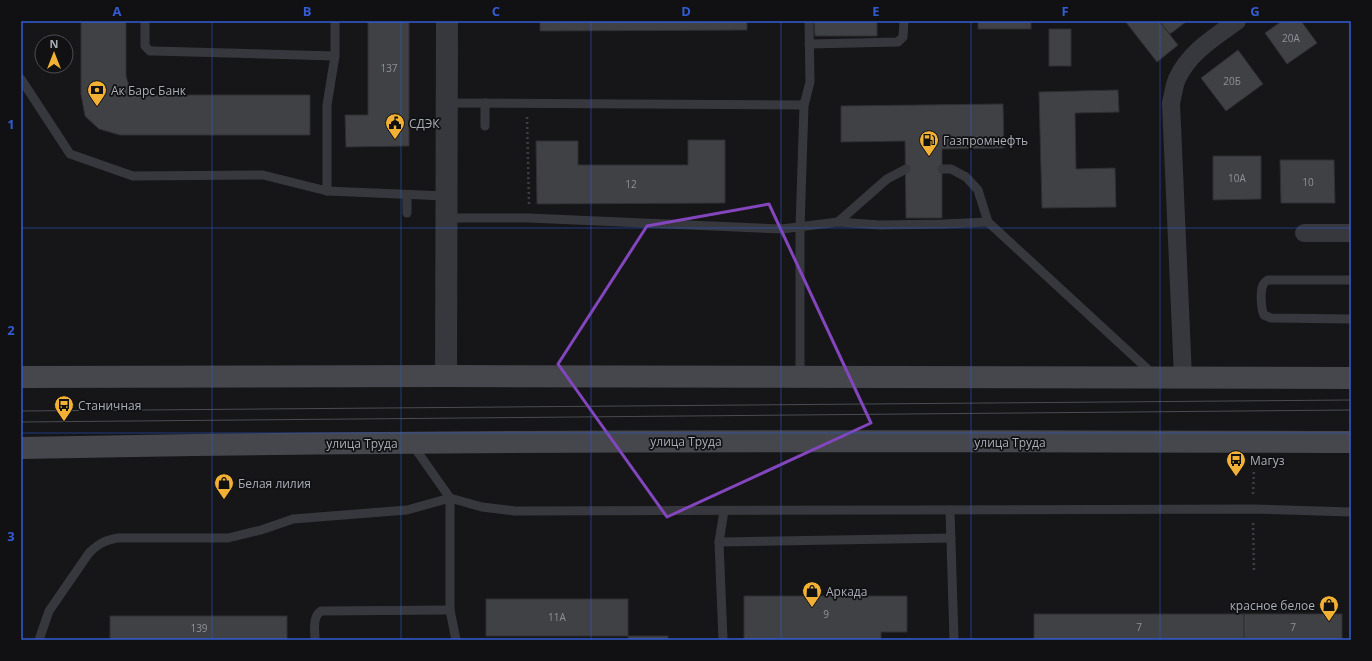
<svg xmlns="http://www.w3.org/2000/svg" width="1372" height="661" viewBox="0 0 1372 661" font-family="'Open Sans',sans-serif">
<style>
.building{fill:#404145;stroke:#303034}
.lines{fill:none;stroke-linecap:round;stroke-linejoin:round}
.path{stroke:#3d3f44;stroke-width:2.5;stroke-dasharray:2 3;stroke-linecap:butt}
.service{stroke:#37383d;stroke-width:9}
.minor{stroke:#37383d;stroke-width:18}
.tertiary{stroke:#37383d;stroke-width:22}
.secondary{stroke:#45474d;stroke-width:22}
.tram{stroke:#4a4c52;stroke-width:1}
.marked{fill:none;stroke:#8446be;stroke-width:3;stroke-linejoin:round}
.grid{fill:none;stroke:#325cd3;stroke-width:1;stroke-opacity:0.55}
.labels{text-anchor:middle;dominant-baseline:central;stroke-width:3.5;stroke-linejoin:round;paint-order:stroke}
.number-label{font-size:10px;fill:#8e929b}
.poi-label{font-size:12px;fill:#a8adb8;stroke:#111113;text-anchor:start}
.street-label{font-size:12px;fill:#a8adb8;stroke:#111113}
.neatline{fill:none;stroke:#325cd3;stroke-width:1.5}
.grid-label{font-size:13px;text-anchor:middle;font-weight:bold;fill:#325cd3}
</style>
<rect width="100%" height="100%" fill="#161618"/>
<g class="building">
<path d="M81 21H126V76L130 90 143 95H310V135H120L99 129 85 116 81 94Z"/>
<path d="M368 21H409V146L346 147 345 115H368Z"/>
<path d="M540 21H747V30L540 31Z"/>
<path d="M814 21H877V36H815Z"/>
<rect x="978" y="21" width="53" height="8"/>
<path d="M1125 21H1159L1178 45 1157 62Z"/>
<path d="M1159 21H1187L1170 34Z"/>
<path d="M1282 21H1301L1317 43 1287 64 1265 33Z"/>
<rect x="1049" y="29" width="22" height="37"/>
<path d="M1238 50 1263 84 1226 111 1201 78Z"/>
<path d="M1118 90 1119 112 1075 113 1076 169 1115 168 1116 207 1042 208 1039 92Z"/>
<path d="M1003 104 1004 148 942 149V218H906L905 141 841 142V106Z"/>
<path d="M688 140H725V203L537 204 536 141H578V165H688Z"/>
<path d="M1213 156H1261V199L1213 200Z"/>
<path d="M1280 160H1334L1335 203H1281Z"/>
<path d="M744 596H907V632H881V640H744Z"/>
<rect x="486" y="599" width="142" height="37"/>
<rect x="1034" y="614" width="210" height="26"/>
<rect x="1244" y="614" width="98" height="26"/>
<rect x="110" y="616" width="177" height="24"/>
<rect x="628" y="636" width="40" height="4"/>
</g>
<g class="lines">
<g class="path">
<path d="M527 117 529 204"/>
<path d="M1253 494 1254 469"/>
<path d="M1253 523 1254 570"/>
</g>
<g class="service">
<path d="M145 21V46L150 51H154L335 56"/>
<path d="M809 44 898 42 903 37 904 21"/>
<path d="M21 79 70 154 133 176 263 175 327 191 446 196"/>
<path d="M447 103 804 105"/>
<path d="M485 103V126"/>
<path d="M942 169H951L966 177 978 190 988 222"/>
<path d="M327 191V105L335 56V21"/>
<path d="M407 213V195"/>
<path d="M447 218H529L782 229 838 222 880 225 943 224 988 222 1154 375"/>
<path d="M838 222 887 179 906 169"/>
<path d="M1351 280H1268C1265 282 1264 282 1263 285 1260 291 1261 310 1264 315L1271 318 1351 319"/>
<path d="M800 376V228L804 105 810 82 809 21"/>
<path d="M412 444 450 498V610L456 640"/>
<path d="M950 510 954 640"/>
<path d="M719 542 951 538"/>
<path d="M39 640 49 611 89 553C98 544 105 540 118 538H228L261 530 293 519 407 510 450 498 482 507 515 511 1253 509 1351 512"/>
<path d="M315 640C315 631 312 617 321 611L450 610"/>
<path d="M723 640 719 542 724 511"/>
</g>
<g class="minor">
<path d="M1304 233H1351"/>
<path d="M1183 377 1171 103C1173 95 1174 86 1177 79 1189 52 1215 37 1237 21"/>
</g>
<path class="tertiary" d="M446 376 447 21"/>
<g class="secondary">
<path d="M21 377 446 376 1351 378"/>
<path d="M21 448C464 439 908 441 1351 442"/>
</g>
<g class="tram">
<path d="M21 411 1351 400"/>
<path d="M21 422 1351 410"/>
</g>
</g>
<path class="marked" d="M769 204 871 423 667 517 558 364 647 226Z"/>
<path class="grid" d="M212 21V640M401 21V640M591 21V640M781 21V640M971 21V640M1160 21V640M21 228H1351M21 433H1351"/>
<defs>
<symbol id="bank-pin" viewBox="-11 -11 22 30"><path d="M0 17L-7.5 6A9.5 9.5 0 1 1 7.5 6Z" fill="#f2b134" stroke="#111113"/><path d="M-6-4H6V4H-6ZM0-2.3a2.3 2.3 0 1 0 0 4.6a2.3 2.3 0 1 0 0-4.6Z" fill="#111"/></symbol>
<symbol id="civic-pin" viewBox="-11 -11 22 30"><path d="M0 17L-7.5 6A9.5 9.5 0 1 1 7.5 6Z" fill="#f2b134" stroke="#111113"/><path d="M-.6-6.5H3V-4.5H.6V-3L4-1V1h2V6H-6V1h2V-1L-.6-3ZM-1.2 2.5V6h2.4V2.5Z" fill="#111"/></symbol>
<symbol id="fuel-pin" viewBox="-11 -11 22 30"><path d="M0 17L-7.5 6A9.5 9.5 0 1 1 7.5 6Z" fill="#f2b134" stroke="#111113"/><path d="M-5.5-6h7V0h2V4h1.3V-2.5L3-4.5l.8-.8L6-3V5H2.5V1h-1V6h-7ZM-4.2-4.7v3.2H.2V-4.7Z" fill="#111"/></symbol>
<symbol id="bus-pin" viewBox="-11 -11 22 30"><path d="M0 17L-7.5 6A9.5 9.5 0 1 1 7.5 6Z" fill="#f2b134" stroke="#111113"/><path d="M-5-6H5V4H4V6H2V4H-2V6H-4V4H-5ZM-3.5-4V0h7V-4ZM-3.5 1.2v1.5H-2V1.2ZM2 1.2v1.5H3.5V1.2Z" fill="#111"/></symbol>
<symbol id="shop-pin" viewBox="-11 -11 22 30"><path d="M0 17L-7.5 6A9.5 9.5 0 1 1 7.5 6Z" fill="#f2b134" stroke="#111113"/><path d="M-5-2.5h2.3a2.7 3.5 0 0 1 5.4 0H5L5.5 6h-11ZM-1.5-2.5h3a1.5 2.3 0 0 0-3 0Z" fill="#111"/></symbol>
</defs>
<g fill-rule="evenodd">
<use href="#bank-pin" x="86" y="79" width="22" height="30"/>
<use href="#civic-pin" x="384" y="112" width="22" height="30"/>
<use href="#fuel-pin" x="918" y="129" width="22" height="30"/>
<use href="#bus-pin" x="53" y="394" width="22" height="30"/>
<use href="#bus-pin" x="1225" y="449" width="22" height="30"/>
<use href="#shop-pin" x="213" y="472" width="22" height="30"/>
<use href="#shop-pin" x="801" y="580" width="22" height="30"/>
<use href="#shop-pin" x="1318" y="594" width="22" height="30"/>
</g>
<g class="labels">
<g class="number-label">
<text x="1291" y="38">20А</text>
<text x="389" y="68">137</text>
<text x="1232" y="81">20Б</text>
<text x="1237" y="178">10А</text>
<text x="1308" y="182">10</text>
<text x="631" y="184">12</text>
<text x="826" y="614">9</text>
<text x="557" y="617">11А</text>
<text x="1139" y="627">7</text>
<text x="1293" y="627">7</text>
<text x="199" y="628">139</text>
</g>
<g class="poi-label">
<text x="111" y="90">Ак Барс Банк</text>
<text x="409" y="123">СДЭК</text>
<text x="943" y="140">Газпромнефть</text>
<text x="78" y="405">Станичная</text>
<text x="1250" y="460">Магуз</text>
<text x="238" y="483">Белая лилия</text>
<text x="826" y="591">Аркада</text>
<text x="1315" y="605" text-anchor="end">красное белое</text>
</g>
<g class="street-label">
<text x="686" y="441">улица Труда</text>
<text x="1010" y="442">улица Труда</text>
<text x="362" y="443">улица Труда</text>
</g>
</g>
<rect width="1372" height="661" fill="none" stroke="#111113" stroke-width="44"/>
<g transform="translate(54 54)"><circle r="19" fill="#111113" stroke="#4d4f55"/>
<path d="M0-3L7 15L0 10L-7 15Z" fill="#f2b134"/>
<text y="-6" font-size="11" font-weight="bold" text-anchor="middle" fill="#a8adb8">N</text>
</g>
<rect x="22" y="22" width="1328" height="617" class="neatline"/>
<g class="grid-label">
<text x="117" y="16">A</text>
<text x="307" y="16">B</text>
<text x="496" y="16">C</text>
<text x="686" y="16">D</text>
<text x="876" y="16">E</text>
<text x="1065" y="16">F</text>
<text x="1255" y="16">G</text>
<text x="11" y="129">1</text>
<text x="11" y="335">2</text>
<text x="11" y="541">3</text>
</g>
</svg>
